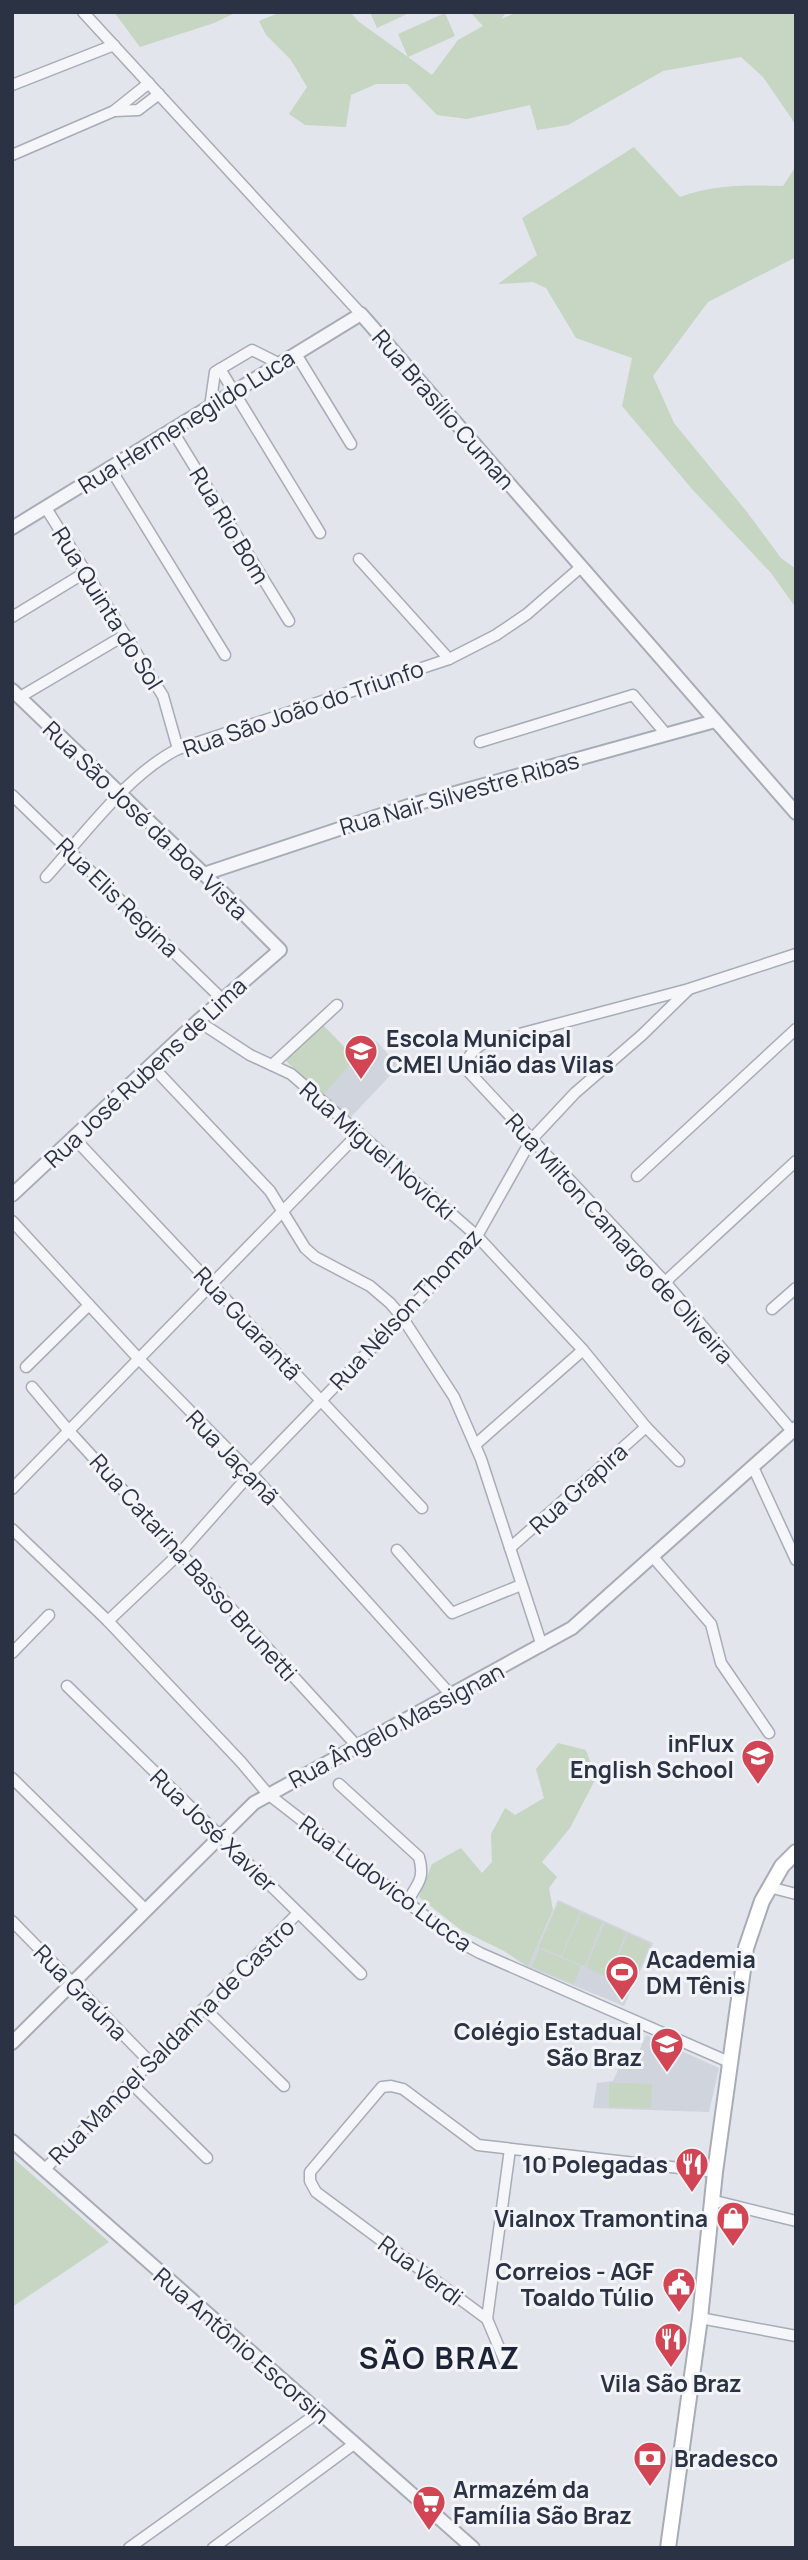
<svg xmlns="http://www.w3.org/2000/svg" width="808" height="2560" viewBox="0 0 808 2560" font-family="Manrope,sans-serif">
<style>
.built{fill:#d0d4dd}
.green{fill:#c7d5c3}
.lines{fill:none;stroke-linecap:round;stroke-linejoin:round}
.minor-casing{stroke:#a7acb6;stroke-width:13}
.tertiary-casing{stroke:#a7acb6;stroke-width:16}
.secondary-casing{stroke:#a7acb6;stroke-width:18}
.minor{stroke:#f5f6f9;stroke-width:10}
.tertiary{stroke:#f5f6f9;stroke-width:12}
.secondary{stroke:#fff;stroke-width:14}
.labels{text-anchor:middle;dominant-baseline:central;stroke-width:6;stroke-linejoin:round;paint-order:stroke}
.street-label{font-size:23px;fill:#2a3244;stroke:#f2f4f8}
.poi-label{font-size:23px;font-weight:bold;fill:#2a3244;stroke:#f2f4f8;text-anchor:end}
.district-label{font-size:30px;font-weight:bold;letter-spacing:2px;fill:#1c2334;stroke:#f2f4f8}
</style>
<rect width="100%" height="100%" fill="#e2e5eb"/>
<g class="built">
<path d="M375 1040 399 1066 351 1117 323 1096 355 1058Z"/>
<path d="M558 1900 653 1943 624 2006 528 1967Z"/>
<path d="M646 2035 719 2068 709 2112 593 2108 597 2083 613 2081 621 2063H634Z"/>
</g>
<g class="green">
<path d="M114 12H237L214 23 140 47Z"/>
<path d="M281 12H350L359 22 408 57 398 34 445 13 455 36 408 57 432 75 458 40 483 26 470 12H507L501 19 518 12H796V125L763 77 741 57 663 71 568 125 537 130 530 105 467 119 437 115 407 84H376L351 95 346 127 305 125 289 114 307 87 291 60 266 35 259 21Z"/>
<path d="M370 12H411L377 28Z"/>
<path d="M634 147 680 197C715 184 746 185 783 186L796 166V257L708 302 653 376 674 423 747 512 781 558 796 569V608L771 573 692 489 622 406 632 358 576 338 546 288 533 282 498 284 537 255 522 218Z"/>
<path d="M322 1024 355 1058 323 1096 284 1059Z"/>
<path d="M558 1743 586 1750 596 1778 570 1828 542 1862 557 1877 549 1888 553 1910 528 1967 504 1951 461 1930 419 1897 432 1864 461 1848 482 1873 492 1862 491 1834 505 1808 515 1815 544 1798 536 1769Z"/>
<path d="M559 1902 580 1912 561 1956 539 1947Z"/>
<path d="M581 1913 602 1922 585 1966 562 1957Z"/>
<path d="M605 1923 626 1933 607 1977 586 1967Z"/>
<path d="M628 1934 650 1944 631 1987 609 1977Z"/>
<path d="M540 1949 581 1966 574 1984 532 1967Z"/>
<path d="M609 2083 652 2084 651 2108 609 2107Z"/>
<path d="M12 2157 109 2242 12 2307Z"/>
</g>
<g class="lines">
<defs>
<g id="minor">
<path d="M83 12 361 314"/>
<path d="M12 85 114 45"/>
<path d="M114 111 138 110 159 94"/>
<path d="M12 155 114 111 149 83"/>
<path d="M296 354 351 444"/>
<path d="M220 369 320 533"/>
<path d="M210 407 215 372 220 369 252 350 280 364"/>
<path d="M172 430 289 621"/>
<path d="M110 468 225 655"/>
<path d="M46 508 163 696 178 749"/>
<path d="M359 559 449 659"/>
<path d="M12 617 86 572"/>
<path d="M20 697 125 635"/>
<path d="M480 742 633 695 666 734"/>
<path d="M12 795 223 1000"/>
<path d="M46 877C84 835 128 774 178 749L449 659 496 635 527 614 581 567"/>
<path d="M198 1021 250 1055 291 1074 477 1236 583 1350 646 1427 679 1461"/>
<path d="M151 1065 270 1191 305 1248 315 1257 370 1286 390 1303 402 1317 454 1397 481 1459 542 1646"/>
<path d="M272 1065 337 1005"/>
<path d="M74 1138 422 1508"/>
<path d="M637 1176 796 1029"/>
<path d="M12 1221 138 1358 251 1473 451 1695"/>
<path d="M665 1282 796 1161"/>
<path d="M772 1309 796 1288"/>
<path d="M26 1367 89 1305"/>
<path d="M32 1387 69 1431 357 1746"/>
<path d="M792 1431 665 1282 469 1072C465 1058 471 1052 482 1044L689 989 796 954"/>
<path d="M475 1445 583 1350"/>
<path d="M753 1467 796 1560"/>
<path d="M12 1489 359 1133"/>
<path d="M12 1529 108 1621 241 1762 268 1794 456 1940 480 1953 729 2062"/>
<path d="M510 1548 646 1427"/>
<path d="M397 1550 452 1613 521 1585"/>
<path d="M653 1557 711 1624 721 1663 769 1733"/>
<path d="M108 1621 181 1552 251 1473 453 1264 477 1236 531 1140 575 1093 642 1035 689 989"/>
<path d="M12 1653 49 1615"/>
<path d="M67 1686 361 1974"/>
<path d="M12 1778 146 1910"/>
<path d="M339 1784 419 1857C425 1879 418 1883 407 1902"/>
<path d="M769 1887 796 1894"/>
<path d="M12 1921 150 2062"/>
<path d="M205 2009 284 2086"/>
<path d="M131 2083 207 2158"/>
<path d="M44 2170 298 1913"/>
<path d="M711 2200 796 2221"/>
<path d="M700 2318 796 2336"/>
<path d="M487 2319 510 2149"/>
<path d="M506 2364 487 2319 316 2192 310 2181V2172L382 2087 391 2086 403 2089 478 2145 715 2172"/>
<path d="M129 2548 319 2412"/>
<path d="M213 2548 354 2444"/>
</g>
<g id="tertiary">
<path d="M12 528 361 314 796 813"/>
<path d="M12 690 204 874 280 950 198 1021 12 1195"/>
<path d="M204 874 408 806 715 721"/>
<path d="M12 2043 254 1803 572 1628 796 1428"/>
<path d="M12 2141 473 2548"/>
</g>
<path id="secondary" d="M668 2548 700 2318 715 2172 746 1948 762 1901 782 1866 796 1852"/>
</defs>
<use href="#minor" class="minor-casing"/>
<use href="#tertiary" class="tertiary-casing"/>
<use href="#secondary" class="secondary-casing"/>
<use href="#minor" class="minor"/>
<use href="#tertiary" class="tertiary"/>
<use href="#secondary" class="secondary"/>
</g>
<defs>
<symbol id="school-pin" viewBox="-11 -11 22 30"><path d="M0 17L-7.5 6A9.5 9.5 0 1 1 7.5 6Z" fill="#d24554" stroke="#f2f4f8"/><path d="M0-5L7-2L0 1L-7-2ZM-4 1L0 2.5L4 1V4Q0 6-4 4Z" fill="#fff"/></symbol>
<symbol id="stadium-pin" viewBox="-11 -11 22 30"><path d="M0 17L-7.5 6A9.5 9.5 0 1 1 7.5 6Z" fill="#d24554" stroke="#f2f4f8"/><path d="M0-5a6.5 5 0 1 0 0 10a6.5 5 0 1 0 0-10ZM-3.5-1.8h7v3.6h-7Z" fill="#fff"/></symbol>
<symbol id="restaurant-pin" viewBox="-11 -11 22 30"><path d="M0 17L-7.5 6A9.5 9.5 0 1 1 7.5 6Z" fill="#d24554" stroke="#f2f4f8"/><path d="M-5-6h1v4h1v-4h1v4h1v-4h1v5L-1.5 .5V6h-2V.5L-5-1ZM5-6V6H3V1.5H1.5Q1.5-4 5-6Z" fill="#fff"/></symbol>
<symbol id="shop-pin" viewBox="-11 -11 22 30"><path d="M0 17L-7.5 6A9.5 9.5 0 1 1 7.5 6Z" fill="#d24554" stroke="#f2f4f8"/><path d="M-5-2.5h2.3a2.7 3.5 0 0 1 5.4 0H5L5.5 6h-11ZM-1.5-2.5h3a1.5 2.3 0 0 0-3 0Z" fill="#fff"/></symbol>
<symbol id="civic-pin" viewBox="-11 -11 22 30"><path d="M0 17L-7.5 6A9.5 9.5 0 1 1 7.5 6Z" fill="#d24554" stroke="#f2f4f8"/><path d="M-.6-6.5H3V-4.5H.6V-3L4-1V1h2V6H-6V1h2V-1L-.6-3ZM-1.2 2.5V6h2.4V2.5Z" fill="#fff"/></symbol>
<symbol id="bank-pin" viewBox="-11 -11 22 30"><path d="M0 17L-7.5 6A9.5 9.5 0 1 1 7.5 6Z" fill="#d24554" stroke="#f2f4f8"/><path d="M-6-4H6V4H-6ZM0-2.3a2.3 2.3 0 1 0 0 4.6a2.3 2.3 0 1 0 0-4.6Z" fill="#fff"/></symbol>
<symbol id="supermarket-pin" viewBox="-11 -11 22 30"><path d="M0 17L-7.5 6A9.5 9.5 0 1 1 7.5 6Z" fill="#d24554" stroke="#f2f4f8"/><path d="M-6-5.5h2.5l.6 2H6L4.5 2H-2.5L-4.4-4H-6ZM-1.5 3.2a1.3 1.3 0 1 0 .1 0ZM3 3.2a1.3 1.3 0 1 0 .1 0Z" fill="#fff"/></symbol>
</defs>
<g fill-rule="evenodd">
<use href="#school-pin" x="342" y="1032" width="38" height="52"/>
<use href="#school-pin" x="739" y="1737" width="38" height="52"/>
<use href="#stadium-pin" x="603" y="1953" width="38" height="52"/>
<use href="#school-pin" x="648" y="2025" width="38" height="52"/>
<use href="#restaurant-pin" x="673" y="2145" width="38" height="52"/>
<use href="#shop-pin" x="714" y="2199" width="38" height="52"/>
<use href="#civic-pin" x="660" y="2265" width="38" height="52"/>
<use href="#restaurant-pin" x="652" y="2320" width="38" height="52"/>
<use href="#bank-pin" x="631" y="2439" width="38" height="52"/>
<use href="#supermarket-pin" x="410" y="2483" width="38" height="52"/>
</g>
<g class="labels">
<g class="street-label">
<text transform="translate(444 409) rotate(49)">Rua Brasílio Cuman</text>
<text transform="translate(186 421) rotate(-32)">Rua Hermenegildo Luca</text>
<text transform="translate(230 525) rotate(59)">Rua Rio Bom</text>
<text transform="translate(108 608) rotate(58)">Rua Quinta do Sol</text>
<text transform="translate(303 708) rotate(-19)">Rua São João do Triunfo</text>
<text transform="translate(459 793) rotate(-16)">Rua Nair Silvestre Ribas</text>
<text transform="translate(146 820) rotate(44)">Rua São José da Boa Vista</text>
<text transform="translate(118 897) rotate(44)">Rua Elis Regina</text>
<text transform="translate(145 1072) rotate(-43)">Rua José Rubens de Lima</text>
<text transform="translate(378 1150) rotate(41)">Rua Miguel Novicki</text>
<text transform="translate(620 1238) rotate(48)">Rua Milton Camargo de Oliveira</text>
<text transform="translate(405 1309) rotate(-47)">Rua Nélson Thomaz</text>
<text transform="translate(248 1323) rotate(47)">Rua Guarantã</text>
<text transform="translate(233 1457) rotate(46)">Rua Jaçanã</text>
<text transform="translate(578 1488) rotate(-42)">Rua Grapira</text>
<text transform="translate(194 1567) rotate(48)">Rua Catarina Basso Brunetti</text>
<text transform="translate(396 1725) rotate(-28)">Rua Ângelo Massignan</text>
<text transform="translate(214 1830) rotate(44)">Rua José Xavier</text>
<text transform="translate(386 1883) rotate(37)">Rua Ludovico Lucca</text>
<text transform="translate(81 1992) rotate(46)">Rua Graúna</text>
<text transform="translate(171 2041) rotate(-45)">Rua Manoel Saldanha de Castro</text>
<text transform="translate(421 2270) rotate(37)">Rua Verdi</text>
<text transform="translate(242 2345) rotate(41)">Rua Antônio Escorsin</text>
</g>
<g class="poi-label">
<text x="386" y="1038" text-anchor="start">Escola Municipal<tspan x="386" dy="26">CMEI União das Vilas</tspan></text>
<text x="734" y="1743">inFlux<tspan x="734" dy="26">English School</tspan></text>
<text x="646" y="1959" text-anchor="start">Academia<tspan x="646" dy="26">DM Tênis</tspan></text>
<text x="642" y="2031">Colégio Estadual<tspan x="642" dy="26">São Braz</tspan></text>
<text x="668" y="2164">10 Polegadas</text>
<text x="708" y="2218">ViaInox Tramontina</text>
<text x="654" y="2271">Correios - AGF<tspan x="654" dy="26">Toaldo Túlio</tspan></text>
<text x="671" y="2383" text-anchor="middle">Vila São Braz</text>
<text x="674" y="2458" text-anchor="start">Bradesco</text>
<text x="453" y="2489" text-anchor="start">Armazém da<tspan x="453" dy="26">Família São Braz</tspan></text>
</g>
<g class="district-label">
<text x="440" y="2357">SÃO BRAZ</text>
</g>
</g>
<rect width="808" height="2560" fill="none" stroke="#2a3244" stroke-width="28"/>
</svg>
